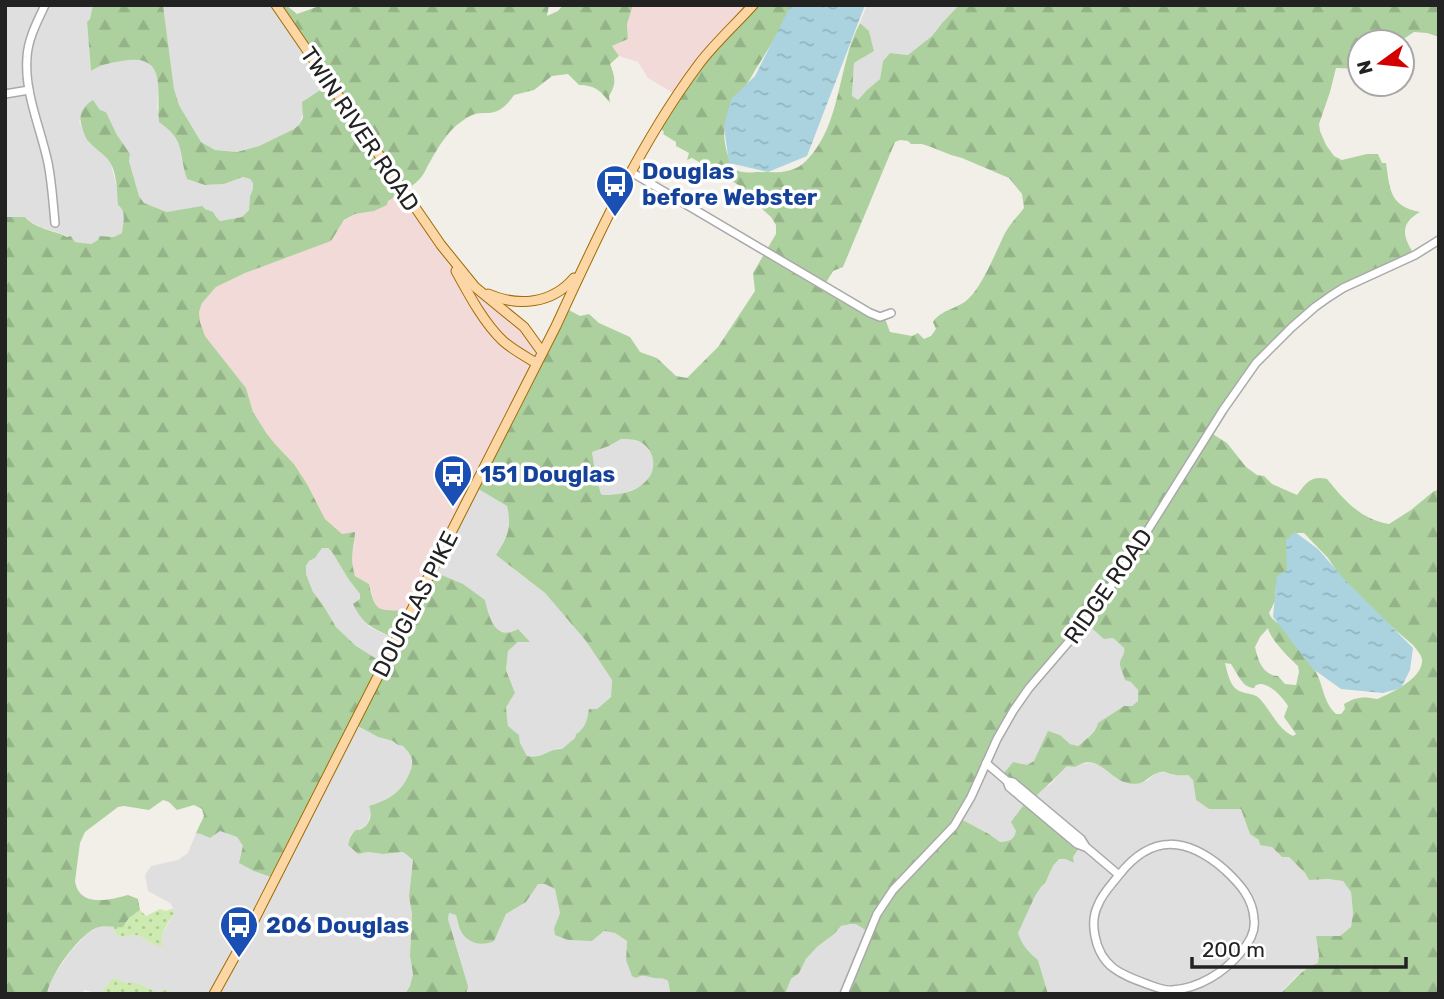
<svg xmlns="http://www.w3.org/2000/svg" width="1444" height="999" viewBox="0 0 1444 999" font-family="Rubik,sans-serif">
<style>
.residential{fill:#e0dfdf}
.commercial{fill:#f2dad9}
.grass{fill:url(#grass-dots)}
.forest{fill:url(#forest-firs);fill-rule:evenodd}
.water{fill:url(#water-ripples)}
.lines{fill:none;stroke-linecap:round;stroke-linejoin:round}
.minor-casing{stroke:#a9a9a9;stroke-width:10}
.major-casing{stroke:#a06b00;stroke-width:11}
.minor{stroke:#fff;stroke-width:7}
.major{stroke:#fcd6a4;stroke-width:9}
.labels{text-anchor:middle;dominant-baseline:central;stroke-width:7;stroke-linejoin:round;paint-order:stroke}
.street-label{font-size:23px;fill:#222;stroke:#fff}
.transit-label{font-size:23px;font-weight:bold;fill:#164399;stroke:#fff;text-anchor:start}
</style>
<defs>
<pattern id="grass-dots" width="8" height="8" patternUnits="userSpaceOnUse" patternTransform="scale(1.75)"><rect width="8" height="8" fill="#cdebb0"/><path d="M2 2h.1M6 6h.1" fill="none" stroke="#b0c997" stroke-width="1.8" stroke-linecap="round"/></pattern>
<pattern id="forest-firs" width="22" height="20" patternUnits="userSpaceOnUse" patternTransform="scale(1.75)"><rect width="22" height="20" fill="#add19e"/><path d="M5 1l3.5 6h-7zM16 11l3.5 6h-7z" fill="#95b388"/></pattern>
<pattern id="water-ripples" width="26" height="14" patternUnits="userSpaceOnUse" patternTransform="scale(1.75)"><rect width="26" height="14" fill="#aad3df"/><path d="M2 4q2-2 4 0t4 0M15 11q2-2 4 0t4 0" fill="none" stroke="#92b5bf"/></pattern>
</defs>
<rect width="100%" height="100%" fill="#f2efe9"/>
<g class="residential">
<path d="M5 5H93L90 20 87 23 91 71 99 65 131 59 148 62 155 70 159 83 157 109 181 147 182 163 199 182 205 185 224 184 243 177 250 179 253 183V189L250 196 249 210 242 217 220 221 215 217 174 212H167L144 203 139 196 129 161 130 154 117 135 106 112 100 110 95 104 79 121 90 144 102 153 111 164 121 206 125 213 122 233 115 237 99 236 98 240 91 244 75 242 72 238 56 232 40 227 30 222 25 217H5Z"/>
<path d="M163 5H274L328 85 303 113 299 125 294 129 259 146 237 152 215 150 201 142 179 105 174 89Z"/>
<path d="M867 5H959L943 22 932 36 908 55 890 53 883 61 880 79 867 90 858 101 852 97 854 63 874 51 869 31 860 23Z"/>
<path d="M621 439H631L644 444 651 453 654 463 652 475 643 485 621 495H603L601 494 596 477 592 452 609 446Z"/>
<path d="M475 487 507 506 510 521 508 533 496 555 545 593 586 641 612 680 611 697 597 709 582 730 576 734 575 738 562 749 557 748 550 753 534 758 527 756 520 743 519 735 508 726 506 707 515 693 506 670 508 651 518 642H528L512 633 499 631 490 622 485 600 432 571Z"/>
<path d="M322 548H328L332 552 349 580 360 594V599L369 627 395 639 383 664 356 646 336 627 323 605 313 592 306 574V566L309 561 315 558Z"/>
<path d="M1087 623 1113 638 1124 648 1125 654 1120 662V667L1139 690 1138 701 1132 706H1124L1101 722 1087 739 1077 746 1070 744 1060 735 1054 734 1034 761 1027 765 1013 762 1004 773 1027 796 1015 837 1011 841 999 842 989 834 961 819 1002 734 1028 694Z"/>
<path d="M354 724 378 737 393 741 398 745 403 746 410 755 413 766 401 790 381 802 369 806 371 811 368 823 363 828 359 829 351 834 348 844 358 854 368 852 383 854 403 852 413 860 409 896 412 914 410 956 413 974 410 986 405 994H175L167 990 156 992 138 983H128L113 978 100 994 85 990 80 994H47L50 981 71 951 88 933 98 927 107 926 113 927 118 937 138 935 154 945 160 941 161 936 175 912 171 909 173 908 170 903 148 891 145 875 151 866 178 860 188 853 196 833 220 831 237 837 243 846Z"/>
<path d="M1090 763 1103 766 1117 779 1147 781 1156 773 1164 772 1174 775H1188L1193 780 1196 800 1209 809 1241 808 1244 814 1272 847 1282 857H1289L1305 873 1309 880 1328 879 1343 881 1351 892 1353 913 1351 927 1319 955 1318 964 1309 967 1295 977 1280 994H1048L1038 960 1031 955 1021 943 1018 933 1020 926 1035 896 1041 887 1045 883 1053 866 1059 859 1073 857 1083 842 1034 798 1045 787 1050 785 1067 766Z"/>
<path d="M537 884H545L555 888 560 913 554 928 568 940 592 941 604 931 615 933 627 941 626 960 639 976 648 975 655 978 662 977 668 981 670 991 668 994H466L468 986 448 919 449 913 456 915 459 928 501 924 506 914 526 902Z"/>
<path d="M851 924H856L871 932 846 994H785L791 979 799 973 806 959 817 947 834 934 841 926Z"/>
</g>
<g class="commercial">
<path d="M633 5H753L678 96 648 78 638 62 619 56 612 46 628 39 627 23Z"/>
<path d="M402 192 450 259 540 349 410 612 380 610 375 605 369 584 355 576 350 561 355 543 342 535 325 519 307 484 294 464 275 444 267 434 253 412 246 388 205 336 200 322 199 312 202 303 216 287 245 273 330 241 344 221 355 214 374 211Z"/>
</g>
<g class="grass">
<path d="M160 909 166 911 171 909 175 912C169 922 158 935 163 946L154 945 138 935 118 937 113 927 126 924 129 918 140 910 146 916Z"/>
<path d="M113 978 128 983H138L156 992 167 990 175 994H100Z"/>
</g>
<path class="forest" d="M93 5H163L174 89 179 105 201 142 215 150 237 152 259 146 294 129 299 125 303 118 302 102 328 85 274 5H286L297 14 322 5H549L547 16 558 11 563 5H633L627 24 628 39 612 46 619 56 610 64C615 76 617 84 609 96L610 103C601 91 595 85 579 85L568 74 552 76 534 90 514 95C508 104 499 113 488 113 482 113 477 113 472 115 448 127 438 148 426 169 421 183 400 194 388 201L387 205 374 211 355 214 344 220 331 241 245 273 216 287 202 303 199 312 200 322 205 336 246 388 253 412 267 434 275 444 294 464 307 484 325 519 342 534 355 532C354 551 349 556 355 576L369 584C376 618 381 607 409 612L432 571 463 584 485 600C489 617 495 642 518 629L530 642H518L508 651 506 670 515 693 506 707 508 726 519 735 520 743 527 756C541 760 549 748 562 749L575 738 576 734C586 728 587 720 589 709H597L611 697 612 680 586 641 545 593 496 555C508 536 512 528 507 506L475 487 565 308 580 316 589 314 599 323 630 337 640 352 657 358 676 376 687 378 718 347 755 291 753 273 776 234V225L771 217 743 191 742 187 692 158 687 160 689 153 676 146V142L663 134 664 132 659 127 678 96 753 5H791L790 12C779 30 769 49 757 67 746 87 731 106 725 128 722 136 728 163 735 169 740 173 749 173 756 172 774 172 792 175 806 161 842 125 837 66 860 23L869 31 874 51 854 63 852 96 858 100 867 90 880 79 883 61 890 53 908 55 932 36 943 22 959 5H1439V37L1427 33 1414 32 1399 42H1360V69L1336 68 1330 92 1319 124 1320 131 1326 145 1334 156 1342 160 1367 154H1378L1382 163H1386C1390 189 1389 206 1420 212 1399 224 1403 237 1414 254L1344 288 1317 307 1280 341 1245 379 1211 433 1227 443 1246 467 1257 475 1264 476 1272 484 1297 495C1306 483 1311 475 1327 479 1344 500 1360 519 1389 524L1411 510 1434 491 1439 490V994H1280C1293 982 1301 969 1318 963L1319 955 1316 936H1340L1351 927 1353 913 1351 892 1343 881 1328 879 1309 880 1305 873 1289 857H1282L1272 847 1260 845 1259 840 1250 834 1241 809H1209L1196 800 1193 780 1188 775C1183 775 1177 776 1171 774 1166 773 1166 771 1161 772 1147 774 1146 789 1124 782 1108 776 1096 752 1075 767L1067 766C1056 778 1045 787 1034 798L1083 842 1073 857 1074 863 1066 859H1059L1053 866 1045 883 1041 887 1035 896 1018 933C1022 945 1028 952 1038 960L1048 994H846L870 933 856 924H851L841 926 834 934 817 947 806 959 799 973 791 979 785 994H668L670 991 668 981C662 977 660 979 654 978 646 976 643 974 636 978L632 976 626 960 627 941 615 933 604 931 592 941H589L568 940 555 935 554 928 560 913 555 889 545 884H538L526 902 506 914 494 941C480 947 465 943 459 927 458 923 457 919 456 915L449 913 448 919 468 986 466 994H405L410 986 413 974 410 956 412 914 409 896 413 860 403 852 383 854 368 852 358 854 348 845C349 841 350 836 353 833 358 827 357 832 363 828 371 823 372 813 369 806 386 801 401 793 408 776 412 769 414 762 410 755 408 751 405 749 403 746L398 745 393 741 378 737 354 724 274 878 254 871 239 863 243 846 237 837 220 831 210 838 201 834 196 833 204 816 202 809 194 805 177 810 169 802 163 800 149 810 124 806 118 807 85 832 80 843 75 881C79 908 110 900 128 895L138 899 140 910 129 918 123 927C113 928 105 924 96 928 78 936 50 975 47 994H5V217H25C35 229 53 230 67 237L71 236 75 242 91 244 98 240 99 236 114 237 122 233C123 222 127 212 118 205 117 192 117 177 112 166 107 155 97 151 89 142 85 138 84 133 82 127 78 115 82 107 93 100L100 110 106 112 117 135 130 154 129 161 139 196 144 203 167 212 202 206 205 209 213 212 216 217 220 221 242 217 249 210 250 196 253 189V183L250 179 243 177 224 184 205 185 187 179C178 151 186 141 159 122 156 92 169 52 122 61 110 63 101 64 91 71L87 22 90 19ZM900 140 908 141 911 144H922L931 147 951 155 962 158 1009 178 1022 194 1024 208C1017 217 1009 225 1004 235 996 252 982 286 969 298 959 309 941 309 933 322L936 329 931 336 924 339 918 333 912 336 890 332 884 316 824 286 833 271 843 267 895 142ZM621 439C628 439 636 439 642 443 656 452 657 472 645 482 634 493 618 495 603 495L601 494 596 477 592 452 609 446ZM1297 533H1304L1328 558 1350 591 1413 645C1416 649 1421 654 1422 659 1424 678 1391 693 1377 699 1364 696 1355 697 1344 704L1345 709 1341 714H1336C1322 701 1324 684 1314 669 1306 657 1295 639 1284 628 1278 622 1272 621 1269 613L1275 601 1276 586 1289 574ZM322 548H328L332 552 349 580 360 594V599L353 604C365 628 373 627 395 639L383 663 356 646 336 627 323 605 313 592 306 574V566L309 561 315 558ZM1087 624 1104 639 1113 638 1124 648C1125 655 1122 656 1120 662 1119 667 1124 674 1125 680L1131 682 1138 690V701L1132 706H1124L1098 723C1096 733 1085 740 1078 746L1070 744 1060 735 1048 731 1034 761 1027 765 1013 762 1004 773 1029 798 1011 822 1016 831C1014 841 1009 841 1000 842L989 834 961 819 1002 734 1033 686ZM1268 628C1270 639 1289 658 1298 666L1299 672 1296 685 1285 684 1278 676C1263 675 1258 661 1255 647L1260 637ZM1225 663 1231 664C1236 671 1241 684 1249 687 1259 690 1251 685 1260 684 1271 684 1283 698 1288 706L1284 717 1296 734 1293 736C1278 729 1271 711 1260 699 1254 692 1242 695 1235 688 1229 682 1227 671 1225 663Z"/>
<g class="water">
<path d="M791 5H865L807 156 768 172 729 163 724 127 731 99 755 76Z"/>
<path d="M1295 532 1318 549 1345 580 1413 648 1410 670 1401 688 1383 693 1341 689 1313 669 1273 617 1277 576 1287 570 1286 540Z"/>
</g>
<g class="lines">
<defs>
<g id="minor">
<path d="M45 5C37 22 28 39 27 57 24 93 41 129 48 163 52 183 53 203 55 223"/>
<path d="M5 94 29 90"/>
<path d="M631 172 870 313 880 317 891 313"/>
<path d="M986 763 1007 781 1009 787 1077 844 1085 847"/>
<path d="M1007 781 1013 782 1081 839 1086 847 1119 875C1112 884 1102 894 1098 905 1093 915 1093 926 1095 936 1101 967 1120 974 1147 984 1155 987 1164 991 1172 990 1198 989 1225 972 1241 952 1249 943 1256 932 1254 919 1253 898 1239 883 1225 870 1187 837 1152 833 1119 875"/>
<path d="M844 994 877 914 893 890 954 826 971 797 997 739 1013 711 1029 688 1090 617 1141 541 1223 410 1256 363 1292 327 1315 307 1329 297 1343 288 1415 255 1439 240"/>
</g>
<g id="major">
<path d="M276 5 441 245 475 287 524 327 542 352"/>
<path d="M456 271C469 295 484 323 503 341 513 350 525 356 536 363"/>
<path d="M488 294C518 307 552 304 574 278"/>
<path d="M214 994 245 938 556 326C597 237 640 143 699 64 715 43 735 25 753 5"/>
</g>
</defs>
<use href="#minor" class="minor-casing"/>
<use href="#major" class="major-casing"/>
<use href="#minor" class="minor"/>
<use href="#major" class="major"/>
</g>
<defs>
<symbol id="bus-pin" viewBox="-11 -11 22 30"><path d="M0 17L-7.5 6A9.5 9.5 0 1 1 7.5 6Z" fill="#1a4fb4" stroke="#fff"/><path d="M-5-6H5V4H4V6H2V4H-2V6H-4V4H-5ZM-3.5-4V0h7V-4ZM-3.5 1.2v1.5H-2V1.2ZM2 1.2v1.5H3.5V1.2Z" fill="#fff"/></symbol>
</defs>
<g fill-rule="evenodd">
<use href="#bus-pin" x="593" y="162" width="44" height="60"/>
<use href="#bus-pin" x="431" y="452" width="44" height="60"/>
<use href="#bus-pin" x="217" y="903" width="44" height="60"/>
</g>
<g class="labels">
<g class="street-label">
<text transform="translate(360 129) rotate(56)">TWIN RIVER ROAD</text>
<text transform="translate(1108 586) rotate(-55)">RIDGE ROAD</text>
<text transform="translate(415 604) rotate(-63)">DOUGLAS PIKE</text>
</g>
<g class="transit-label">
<text x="642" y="171">Douglas<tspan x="642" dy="26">before Webster</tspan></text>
<text x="480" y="474">151 Douglas</text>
<text x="266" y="925">206 Douglas</text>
</g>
</g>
<rect width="1444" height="999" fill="none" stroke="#222222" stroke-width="14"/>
<g transform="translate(1381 63) rotate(255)"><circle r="33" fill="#ffffff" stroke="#a7a7a7" stroke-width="2"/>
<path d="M0-5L12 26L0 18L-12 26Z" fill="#d40000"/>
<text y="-10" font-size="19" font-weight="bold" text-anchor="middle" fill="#222222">N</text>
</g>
<path d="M1192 957v10h214v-10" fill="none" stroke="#222222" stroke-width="3.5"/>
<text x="1202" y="957" font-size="21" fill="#222222" stroke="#ffffff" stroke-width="5" paint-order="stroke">200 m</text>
</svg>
